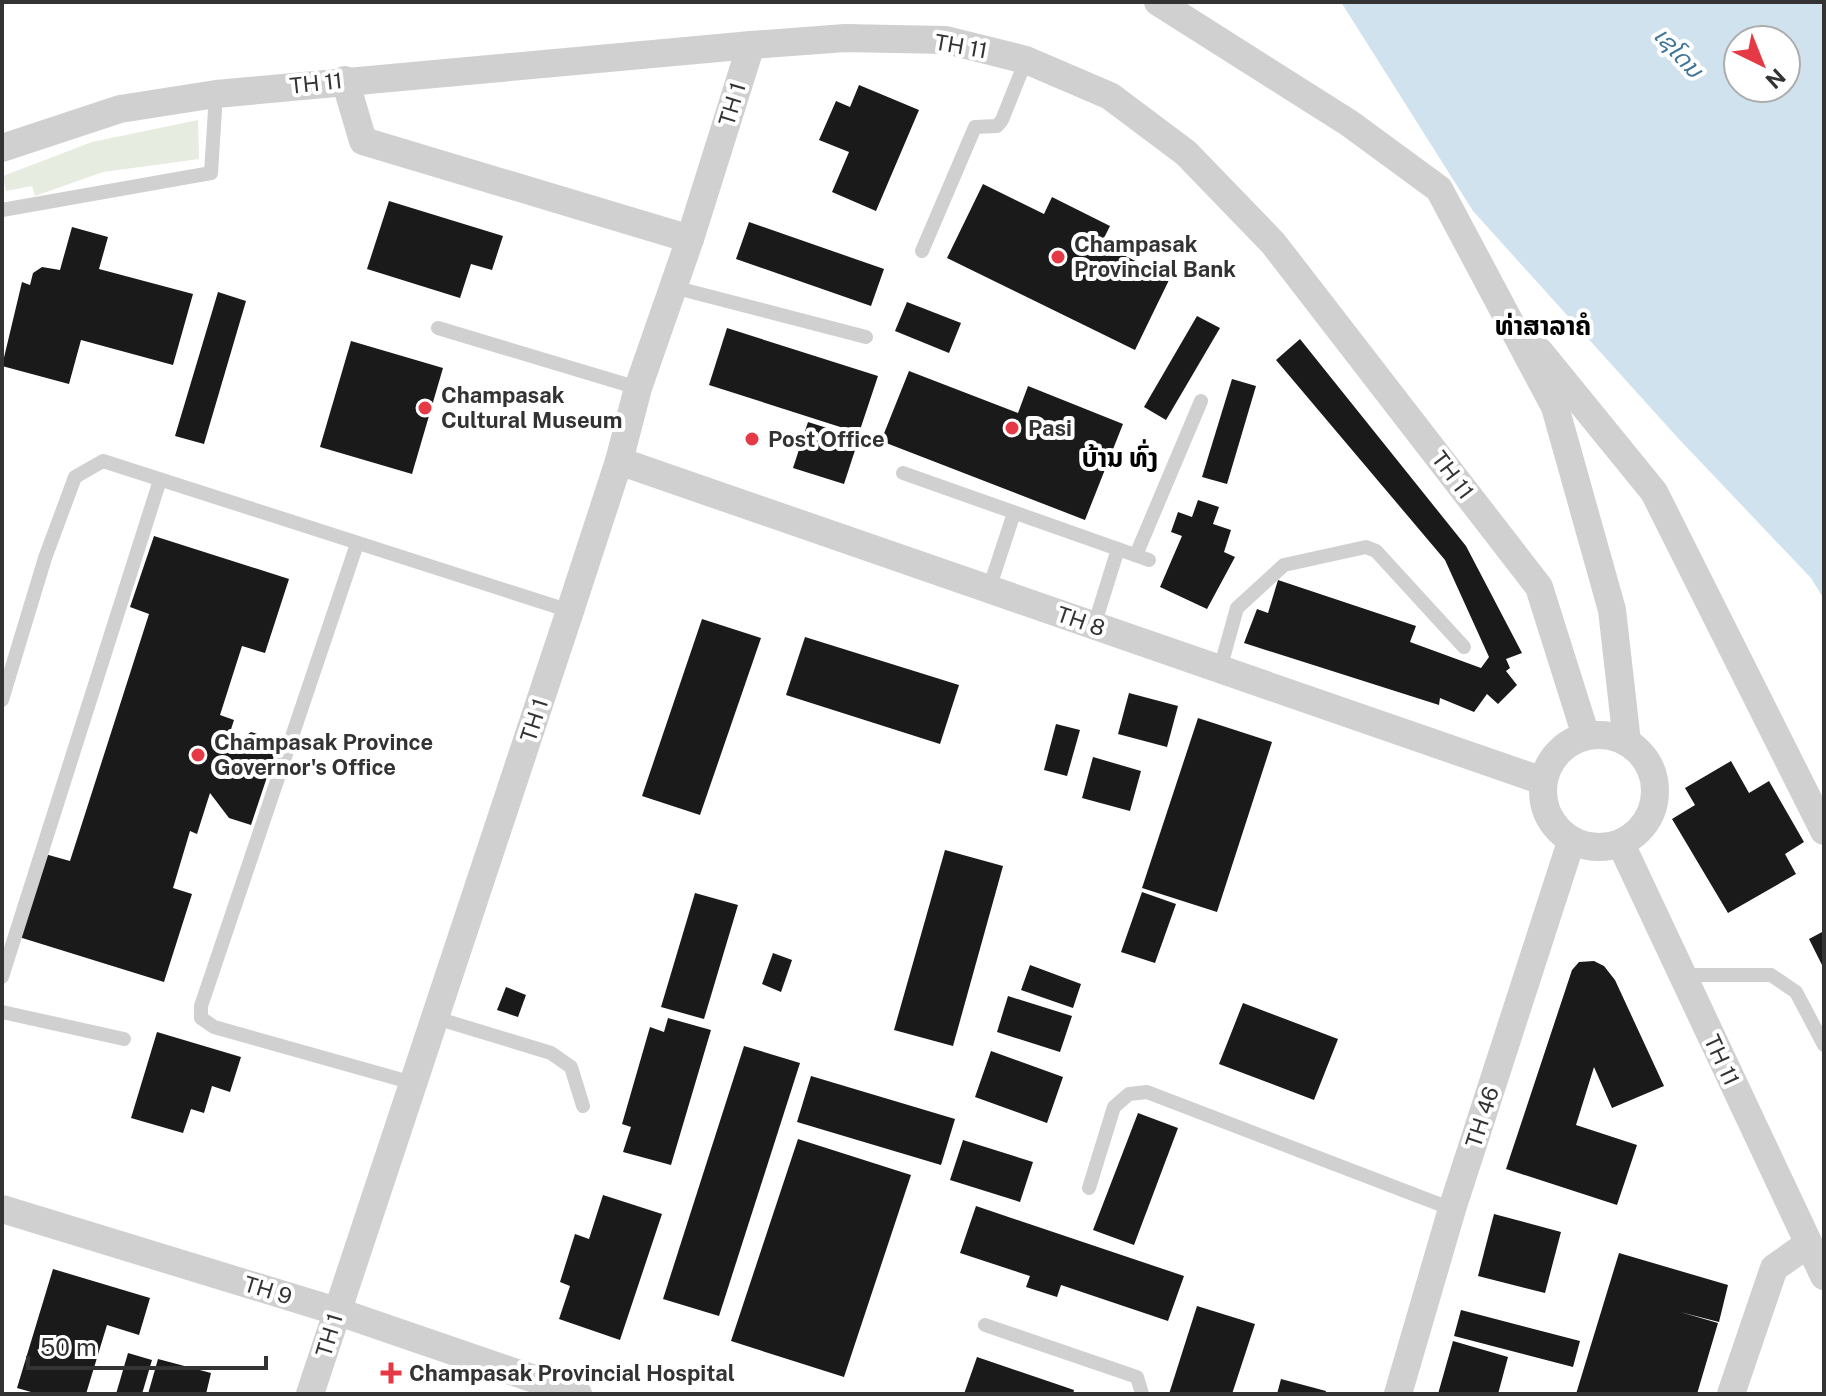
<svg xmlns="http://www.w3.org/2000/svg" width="1826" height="1396" viewBox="0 0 1826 1396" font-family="'Public Sans','Noto Sans Lao',sans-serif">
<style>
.green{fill:#e6ecdf}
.water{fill:#cfe2ee;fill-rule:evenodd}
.building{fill:#1a1a1a}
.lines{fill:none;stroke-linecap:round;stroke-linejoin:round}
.service{stroke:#d0d0d0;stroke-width:14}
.minor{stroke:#d0d0d0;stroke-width:28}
.poi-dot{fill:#e63946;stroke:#fff;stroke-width:3}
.labels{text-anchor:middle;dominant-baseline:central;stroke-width:8;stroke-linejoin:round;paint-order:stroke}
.street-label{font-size:22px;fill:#333;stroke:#fff}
.poi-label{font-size:22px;font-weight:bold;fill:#333;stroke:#fff;text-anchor:start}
.water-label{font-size:24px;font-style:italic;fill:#3f7597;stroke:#fff}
.quarter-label{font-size:26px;font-weight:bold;fill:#000;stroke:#fff}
</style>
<rect width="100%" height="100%" fill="#fff"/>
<path class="green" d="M198 120 199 159 103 172 35 196 32 186 6 191 3 176 92 142Z"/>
<path class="water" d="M1341 2H1824V599L1811 578 1677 437 1473 211ZM1738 40H1786V88H1738Z"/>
<g class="building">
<path d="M859 85 919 110 876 211 832 192 849 152 819 140 836 101 850 107Z"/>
<path d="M983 184 1044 214 1052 197 1110 226 1101 244 1170 278 1135 350 947 258Z"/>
<path d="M389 201 503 236 492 270 471 264 460 298 367 269Z"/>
<path d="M749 222 884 269 871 306 736 259Z"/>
<path d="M72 227 108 237 99 269 193 294 173 365 81 340 69 384 2 366 22 282 30 285 33 273 42 267 60 270Z"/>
<path d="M218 292 246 301 204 444 175 436Z"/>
<path d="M907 302 961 323 949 353 895 331Z"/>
<path d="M1197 316 1220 328 1166 420 1144 407Z"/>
<path d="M727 328 878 376 859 433 709 385Z"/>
<path d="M1300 339 1466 546 1522 653 1506 659 1510 668 1506 671 1517 685 1498 704 1487 694 1474 712 1440 698 1439 705 1244 643 1257 609 1268 613 1278 580 1416 626 1410 642 1481 668 1489 657 1445 560 1276 360Z"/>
<path d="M351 341 443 368 412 474 320 447Z"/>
<path d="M909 371 1018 413 1028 386 1123 424 1085 520 881 441Z"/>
<path d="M1232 379 1256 386 1227 484 1202 477Z"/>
<path d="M808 422 859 438 844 484 793 468Z"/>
<path d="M1198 500 1219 507 1213 524 1231 530 1224 552 1235 557 1207 609 1160 587 1182 536 1171 532 1178 512 1192 517Z"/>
<path d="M154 536 289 579 265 653 242 646 220 715 234 720 224 751 251 732 279 741 251 825 229 818 210 793 197 834 190 831 173 888 192 894 164 982 19 937 45 854 70 861 149 614 130 607Z"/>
<path d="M702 619 761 638 700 815 642 796Z"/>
<path d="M805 637 959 685 940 744 786 695Z"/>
<path d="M1129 693 1178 706 1167 747 1118 734Z"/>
<path d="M1198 718 1272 742 1217 912 1142 888Z"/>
<path d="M1056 724 1080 730 1067 776 1044 770Z"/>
<path d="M1093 757 1141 771 1130 811 1082 798Z"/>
<path d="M1731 761 1749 793 1769 781 1804 842 1785 854 1796 874 1728 913 1672 819 1695 805 1685 788Z"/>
<path d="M945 850 1003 866 953 1046 894 1030Z"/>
<path d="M1142 892 1176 904 1155 963 1121 952Z"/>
<path d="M695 893 738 905 704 1019 661 1007Z"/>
<path d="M1824 931V969L1809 939Z"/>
<path d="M773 953 792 960 781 992 762 984Z"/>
<path d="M1594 961 1604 966 1615 980 1664 1086 1612 1108 1594 1067 1576 1125 1637 1145 1617 1205 1506 1169 1572 970 1579 962Z"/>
<path d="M1030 965 1081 984 1073 1008 1021 990Z"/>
<path d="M506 987 526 995 518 1017 497 1010Z"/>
<path d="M1008 996 1072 1016 1060 1052 997 1032Z"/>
<path d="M1243 1003 1338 1039 1314 1100 1219 1064Z"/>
<path d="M668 1018 711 1030 671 1165 623 1152 631 1127 622 1124 650 1027 664 1032Z"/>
<path d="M157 1032 241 1057 230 1092 212 1086 204 1113 191 1109 183 1133 131 1118Z"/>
<path d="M744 1046 800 1063 719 1316 663 1299Z"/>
<path d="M991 1051 1063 1077 1047 1123 975 1097Z"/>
<path d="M811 1076 955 1119 941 1165 797 1122Z"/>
<path d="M1138 1113 1178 1128 1134 1245 1093 1230Z"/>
<path d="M798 1139 911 1175 844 1377 731 1341Z"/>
<path d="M963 1140 1033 1162 1020 1202 950 1180Z"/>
<path d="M603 1195 662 1214 620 1340 559 1319 570 1286 560 1282 575 1234 589 1239Z"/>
<path d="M976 1206 1184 1276 1168 1321 1061 1285 1057 1297 1026 1287 1030 1276 960 1253Z"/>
<path d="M1494 1214 1561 1232 1545 1293 1478 1276Z"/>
<path d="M1619 1253 1728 1285 1719 1322 1680 1312 1718 1323 1697 1394H1576Z"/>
<path d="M53 1269 150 1298 139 1335 107 1325 86 1394H38L17 1388Z"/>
<path d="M1197 1306 1255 1324 1232 1394H1169Z"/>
<path d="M1461 1310 1580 1341 1573 1367 1454 1336Z"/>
<path d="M1453 1341 1508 1357 1498 1394H1438Z"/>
<path d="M128 1353 152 1360 142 1394H116Z"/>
<path d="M977 1357 1074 1390 1073 1394H964Z"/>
<path d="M158 1359 211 1373 206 1394H148Z"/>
<path d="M1281 1379 1326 1391 1325 1394H1277Z"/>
</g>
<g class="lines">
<g class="service">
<path d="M2 210 211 173 216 94"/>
<path d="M922 251 975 127 997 126 1002 120 1026 60"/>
<path d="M673 287 866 337"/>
<path d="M438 328 638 388"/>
<path d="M903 473 1149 560"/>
<path d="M357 544 201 1006V1018L214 1027 413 1083"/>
<path d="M1136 555 1201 401"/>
<path d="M989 589 1014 513"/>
<path d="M1094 626 1118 549"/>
<path d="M1220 669 1237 608 1284 565 1366 547 1376 551 1464 647"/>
<path d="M2 700 45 558 75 477 103 461 570 611"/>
<path d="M1682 975H1771L1796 992 1824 1045"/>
<path d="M2 977 160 480"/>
<path d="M2 1012 124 1039"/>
<path d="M436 1018 551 1053 571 1067 583 1106"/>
<path d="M1089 1188 1114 1107 1129 1094 1147 1092 1452 1209"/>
<path d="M985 1325 1137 1377 1142 1394"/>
</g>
<g class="minor">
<path d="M1158 2 1349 123 1439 189 1555 407 1612 610 1627 742"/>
<path d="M345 80 363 141 690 239"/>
<path d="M2 148 120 109 216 94 751 45 845 38 946 40 1026 60 1110 96 1186 153 1273 243 1539 587 1586 736"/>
<path d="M1540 352 1654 492 1824 831"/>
<path d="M619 461 1543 781"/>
<circle cx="1599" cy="791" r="56"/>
<path d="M1621 844 1824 1276"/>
<path d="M2 1209 336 1311 578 1394"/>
<path d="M310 1394 570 611 619 461 638 388 690 239 751 45"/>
<path d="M1398 1394 1452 1209 1571 842"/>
<path d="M1731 1394 1774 1268 1808 1244"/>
</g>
</g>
<g class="poi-dot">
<circle cx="1058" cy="257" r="8"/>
<circle cx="425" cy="408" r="8"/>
<circle cx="1012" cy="428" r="8"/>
<circle cx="752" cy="439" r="8"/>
<circle cx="198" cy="755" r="8"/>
<path d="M387 1361h8v8h8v8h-8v8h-8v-8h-8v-8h8z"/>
</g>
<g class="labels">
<g class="street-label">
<text transform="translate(961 46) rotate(10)">TH 11</text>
<text transform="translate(316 83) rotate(-6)">TH 11</text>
<text transform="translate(732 104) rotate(-73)">TH 1</text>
<text transform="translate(1453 475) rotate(53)">TH 11</text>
<text transform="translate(1081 621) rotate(19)">TH 8</text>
<text transform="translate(534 720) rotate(-72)">TH 1</text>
<text transform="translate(1722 1060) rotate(65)">TH 11</text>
<text transform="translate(1482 1117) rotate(-72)">TH 46</text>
<text transform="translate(268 1290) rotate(17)">TH 9</text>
<text transform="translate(329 1335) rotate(-73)">TH 1</text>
</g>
<g class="poi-label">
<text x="1074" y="244">Champasak<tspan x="1074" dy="25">Provincial Bank</tspan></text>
<text x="441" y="395">Champasak<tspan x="441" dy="25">Cultural Museum</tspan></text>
<text x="1028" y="428">Pasi</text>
<text x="768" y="439">Post Office</text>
<text x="214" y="742">Champasak Province<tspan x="214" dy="25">Governor's Office</tspan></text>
<text x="409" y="1373">Champasak Provincial Hospital</text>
</g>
<g class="water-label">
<text transform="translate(1679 52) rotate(47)">ເຊໂດນ</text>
</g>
<g class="quarter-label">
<text x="1543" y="325">ທ່າສາລາຄໍ</text>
<text x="1120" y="457">ບ້ານ ທົ່ງ</text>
</g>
</g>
<rect width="1826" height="1396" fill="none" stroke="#333333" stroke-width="8"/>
<g transform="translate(1762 64) rotate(137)"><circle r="38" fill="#ffffff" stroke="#adadad" stroke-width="2"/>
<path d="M0-6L14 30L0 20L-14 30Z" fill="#e63946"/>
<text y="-12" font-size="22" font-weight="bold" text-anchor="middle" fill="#333333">N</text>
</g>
<path d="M28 1356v12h238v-12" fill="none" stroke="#333333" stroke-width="4"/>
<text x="40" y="1356" font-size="24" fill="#333333" stroke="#ffffff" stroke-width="6" paint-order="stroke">50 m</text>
</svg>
